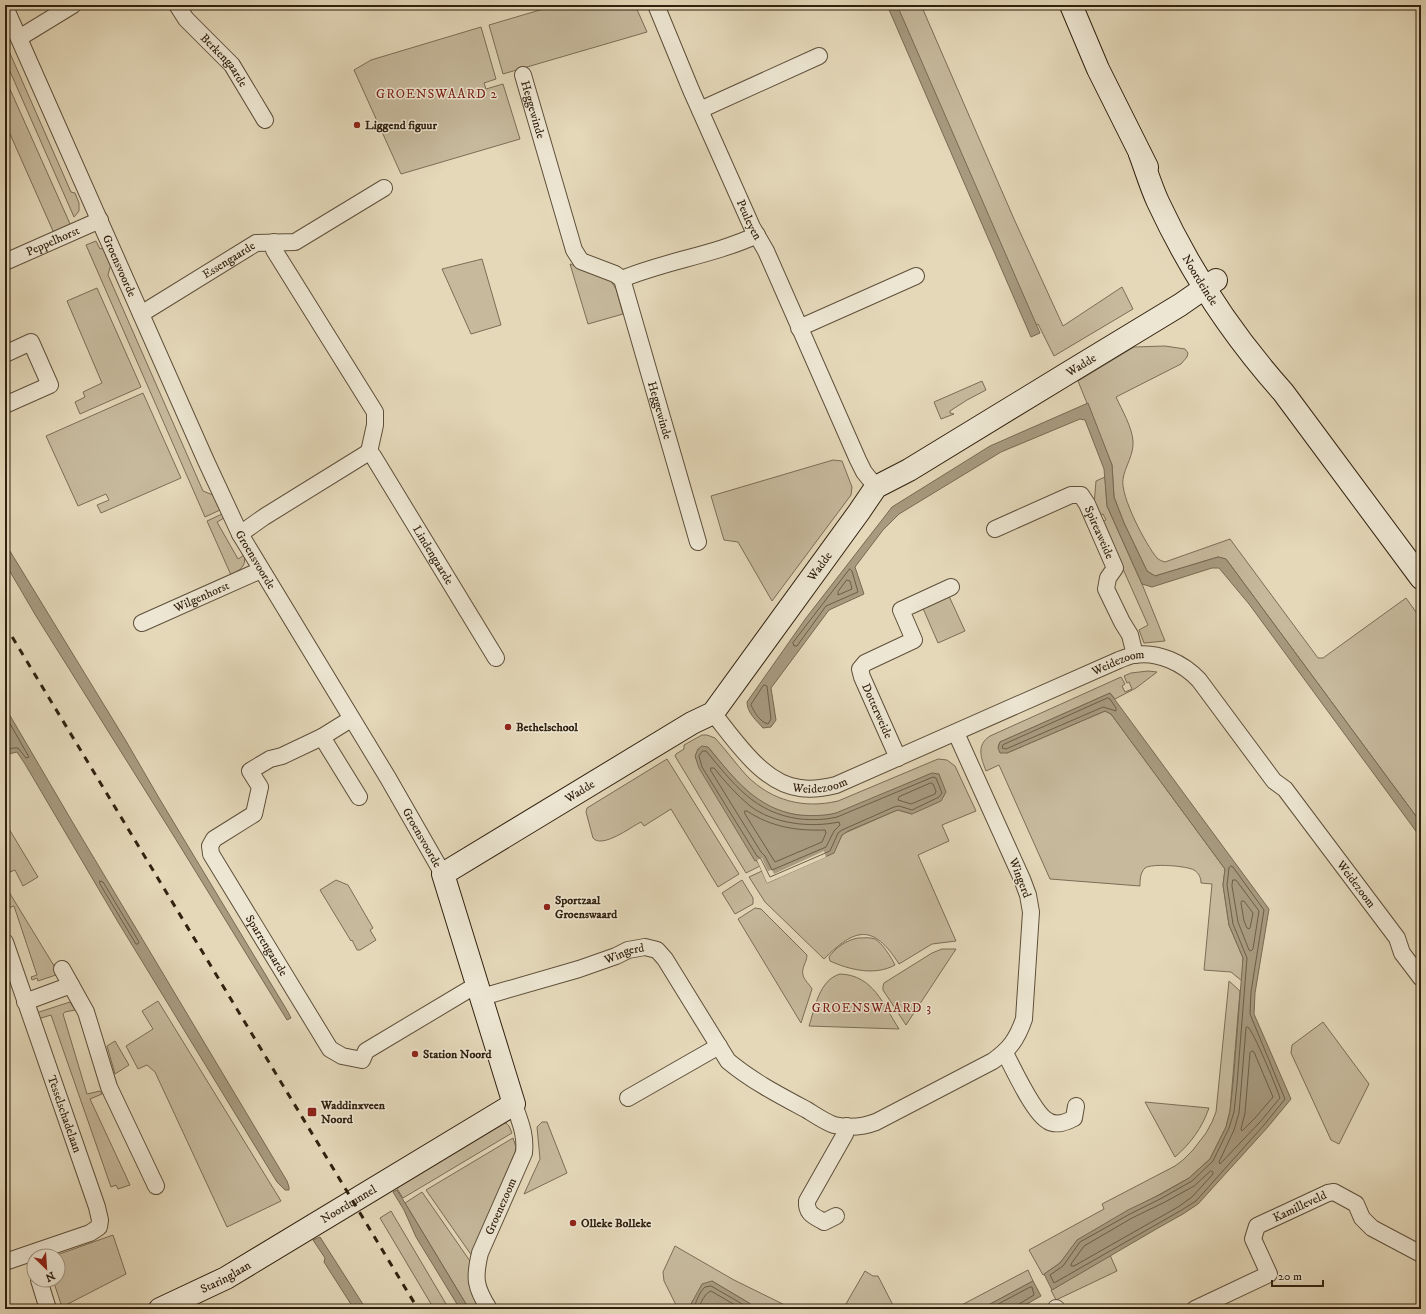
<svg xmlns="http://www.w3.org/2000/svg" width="1426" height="1314" viewBox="0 0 1426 1314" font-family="'IM FELL DW Pica',serif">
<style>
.green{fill:#c6b99c;stroke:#7c6d56}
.water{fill:#a79a7f;stroke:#786a52}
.pier{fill:#e4d8b9}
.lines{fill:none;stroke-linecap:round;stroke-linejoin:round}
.shore{stroke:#6c5e47;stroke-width:1}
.street-casing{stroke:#5e4f3a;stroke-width:18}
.secondary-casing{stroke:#31210f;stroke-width:24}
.street{stroke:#ede6d2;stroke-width:16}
.secondary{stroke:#ede6d2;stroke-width:22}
.rail{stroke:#31210f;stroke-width:3;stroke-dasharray:7 7;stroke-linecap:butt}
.poi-dot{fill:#8f2418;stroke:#ede6d2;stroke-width:1.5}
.labels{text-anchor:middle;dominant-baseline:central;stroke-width:3;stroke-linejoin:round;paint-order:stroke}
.street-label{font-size:12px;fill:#31210f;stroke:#ede6d2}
.poi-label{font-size:12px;font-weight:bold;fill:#31210f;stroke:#ede6d2;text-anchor:start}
.neighbourhood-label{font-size:13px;letter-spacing:1px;fill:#7a1f14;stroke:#ede6d2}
</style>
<rect width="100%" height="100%" fill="#e4d8b9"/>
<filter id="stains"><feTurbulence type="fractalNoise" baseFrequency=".005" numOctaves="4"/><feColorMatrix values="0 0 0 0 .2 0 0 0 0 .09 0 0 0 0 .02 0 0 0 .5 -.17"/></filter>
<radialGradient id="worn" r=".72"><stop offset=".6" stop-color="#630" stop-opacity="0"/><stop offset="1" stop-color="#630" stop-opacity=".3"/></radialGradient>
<g class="green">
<path d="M557 5H635L647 32 503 74 489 25Z"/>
<path d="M890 5H921L1014 219 1063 326 1122 287 1133 309 1054 356 1038 324 1035 326Z"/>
<path d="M481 27 496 79 484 83 486 89 503 84 520 139 401 174 354 70 371 60Z"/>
<path d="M5 42 71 192 75 193 79 203V211L74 217 5 60Z"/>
<path d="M5 78 71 226 54 232 53 231 10 134 5 135Z"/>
<path d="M96 241 100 249 104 248 111 264 108 275 203 491 213 495 220 510 205 517 86 245Z"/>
<path d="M482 259 501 325 471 334 442 269Z"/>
<path d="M570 264 611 281 616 289 623 314 588 324Z"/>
<path d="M97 288 141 387 80 414 75 402 85 397 83 392 102 383 67 301Z"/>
<path d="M1165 346 1185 349 1188 353 1187 357 1181 364 1116 397C1122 410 1132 427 1133 441 1134 455 1125 466 1123 479 1120 496 1146 545 1157 558 1159 560 1162 561 1165 562L1230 539 1318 658H1323L1406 598 1421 619V823L1226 559 1218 557 1155 576 1147 571 1124 523 1114 497 1112 465 1078 381 1134 347Z"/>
<path d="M982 381 986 390 967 400 950 411V413L954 414 941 419 934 402Z"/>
<path d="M143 393 181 478 101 513 97 505 109 500 106 494 78 506 46 436Z"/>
<path d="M833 460 842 461 852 487 851 495 772 601 738 542 724 540 711 496Z"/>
<path d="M1105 477 1107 506 1142 584 1165 641 1144 643 1139 630 1148 625 1102 522 1106 520 1103 514 1099 516 1094 505 1096 481Z"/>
<path d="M222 514 224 518 217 522 238 559 244 555C247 566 240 570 231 575L207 521Z"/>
<path d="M948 594 965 631 938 643 922 606Z"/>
<path d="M1148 671 1157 672 1136 688 1115 699 1110 693 1000 742 998 747 1007 753 1105 711 1111 714 1225 869 1223 885 1229 925 1243 958 1242 981 1231 972 1204 970 1212 884 1201 883C1201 878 1199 873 1194 870 1187 866 1152 863 1145 868 1140 873 1140 880 1140 886L1050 879 999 765 986 771C981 758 976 745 990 736L1121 677 1125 684 1122 686 1125 692 1132 689 1129 682 1127 683 1124 676 1131 673Z"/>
<path d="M702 735H707L715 738C726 750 736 764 747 776 772 801 804 809 838 801L938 759 947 760 955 766 976 811 942 825 949 841 918 855 956 941 932 944 899 964C873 923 855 928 824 959L765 902 749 877 762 871 833 853 842 835 845 833 895 811 898 810 912 814 930 774C908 783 887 793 865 802 853 807 841 813 828 815 805 819 774 813 756 798 737 784 723 765 708 747L728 814 760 866 746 873 675 756 676 754 684 749V745Z"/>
<path d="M667 759 739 874 718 887 671 809 644 826 641 822C631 827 602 849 593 838L586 812 587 808Z"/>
<path d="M6 824 38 877 23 886 15 870 10 872 5 842V825Z"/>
<path d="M336 880 348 885 373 928 370 930 376 940 360 950H357L352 940 351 941 320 890Z"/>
<path d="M742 880 753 898V904L735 914 722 893Z"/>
<path d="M5 889 9 892 59 974 38 981 37 978 32 980 31 977 37 975 14 906 5 909Z"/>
<path d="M755 908 761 909 807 955C807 962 801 968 803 975 804 980 810 985 812 989L801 1023 738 919Z"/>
<path d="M858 938C864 938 870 937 875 939 883 944 891 957 895 965 875 976 850 970 830 961L829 957C836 947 847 940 858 938Z"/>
<path d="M942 949H956L906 1025 883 990V986L884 983 932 953Z"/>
<path d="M840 974C873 975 883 1004 899 1029L809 1026C815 1008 819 980 840 974Z"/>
<path d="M1229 981 1240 991 1230 1111 1226 1127 1210 1159 1189 1178 1078 1240 1060 1263 1043 1275 1029 1250 1104 1209 1102 1204 1175 1166 1183 1160 1193 1150 1206 1133 1212 1122 1216 1112Z"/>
<path d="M158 1001 281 1201 227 1227 155 1072 147 1065 138 1069 126 1046 153 1029 142 1011Z"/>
<path d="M70 1002 75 1010 65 1012 63 1014 87 1094 100 1091 102 1094 90 1099 130 1185 118 1189 116 1185 111 1187 51 1015 38 1019 36 1013Z"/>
<path d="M1323 1022 1369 1084 1339 1144 1331 1140 1291 1053 1292 1045Z"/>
<path d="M115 1041 129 1065 115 1074 107 1046Z"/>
<path d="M1145 1102 1209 1108C1202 1128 1191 1143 1175 1157Z"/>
<path d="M542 1122H547L567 1173 524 1194 540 1159 537 1127Z"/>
<path d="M506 1123 509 1126 512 1133 403 1198 396 1187 499 1124Z"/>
<path d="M513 1138 516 1147 515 1152 472 1256 426 1190Z"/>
<path d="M422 1192 470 1261 481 1309H469L405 1203Z"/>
<path d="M391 1211 449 1309H434L380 1218Z"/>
<path d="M113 1235 126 1274 62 1307 53 1280H58V1256H54Z"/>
<path d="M675 1246 734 1280 793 1309H759L712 1281 693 1300 690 1306 691 1309H678L664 1281 663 1272Z"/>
<path d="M1110 1255 1117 1271 1056 1300 1051 1290Z"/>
<path d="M1028 1270 1033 1281 981 1309H954Z"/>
<path d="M865 1271 873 1276H878L895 1309H843Z"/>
</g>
<g class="water">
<path d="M887 5H897L1040 333 1031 337Z"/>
<path d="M1088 403 1112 465 1114 497 1124 523 1147 571 1155 576 1218 557 1226 559 1421 823V838L1249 604 1219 568H1212L1152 587 1142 584 1107 506 1104 469 1085 420 1080 419 1001 452 899 514 883 530 855 567 864 594 829 610 771 688 776 720 771 727 763 728C757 721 747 713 747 702L806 618 892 507 990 446Z"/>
<path d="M5 543 126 741 159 798 288 1012 291 1018 287 1020 175 838 36 616 5 563Z"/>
<path d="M1110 693 1269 909 1255 993 1254 1014 1291 1099 1267 1128 1198 1204 1183 1214 1158 1228 1052 1290 1044 1274 1060 1263 1077 1240 1128 1210 1161 1194 1189 1178 1210 1159 1226 1127 1230 1111 1233 1084 1243 958 1229 925 1223 885 1225 869 1111 714 1105 711 1007 753H1000L998 748 1000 742Z"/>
<path d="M5 707 73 823 287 1181 289 1187V1190H285L277 1182 118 922 25 764 17 752 5 755Z"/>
<path d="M702 746 708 747C734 778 756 809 799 815 811 816 824 816 836 813L932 773 939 774 946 792 941 801 912 814 898 810 895 811 848 831 842 835 834 853 767 883 757 860 755 861 699 768 695 756 698 749Z"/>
<path d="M397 1190 405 1203 469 1309H460L416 1237 404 1210 393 1192Z"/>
<path d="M320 1237 366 1309H354L324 1262 325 1258 313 1240Z"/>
<path d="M712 1281 759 1309H691L690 1306 702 1284Z"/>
<path d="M1033 1281 1041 1296 1018 1309H981Z"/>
</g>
<path class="pier" d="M824 851 826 857 767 883 757 860 762 858 768 871 772 870 774 874Z"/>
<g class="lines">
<g class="shore">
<path d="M850 569 852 571 858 592 826 606 797 646H794L793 643Z"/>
<path d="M847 580 850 581 852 589 838 595V592Z"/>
<path d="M764 685 767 686 771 719 768 724C760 722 754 712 751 705Z"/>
<path d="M1108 698 1110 699 1116 708V711L1103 707 1006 749 1002 748 1003 745Z"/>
<path d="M5 715 29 757 26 758 18 748H13L5 751"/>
<path d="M703 751H706C734 784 754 813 800 819 812 820 825 820 837 817L933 777 936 778 942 793 939 797 912 810 899 806 894 807 842 830 838 833 830 851 770 877 761 859 757 856 702 767 699 756Z"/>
<path d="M711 768H714C725 782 737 795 750 806 774 824 810 828 839 822L840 825 834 831 826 847 772 870 765 856 761 852 711 771Z"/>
<path d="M931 783 933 784 936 791 935 794 911 804 898 800 899 797Z"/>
<path d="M745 811H747C771 827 797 831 825 830L826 833 822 842 775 862 745 814Z"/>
<path d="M1231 866 1233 867 1264 910 1251 992 1250 1014 1285 1099 1264 1125 1196 1201 1180 1211 1054 1283 1050 1275 1063 1266 1080 1242 1130 1214 1162 1198 1192 1181 1213 1161 1229 1128 1234 1112 1237 1084 1247 958 1233 924 1227 885 1229 868Z"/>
<path d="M1233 880H1236L1259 911 1253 949 1251 951 1249 950 1238 922 1232 886Z"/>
<path d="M100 881 103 882 139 942 138 944H136L100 884Z"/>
<path d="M1242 901H1244L1253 913 1250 928 1249 929 1247 928 1244 921 1241 903Z"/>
<path d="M1248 1027C1253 1030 1277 1088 1280 1098L1260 1122 1220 1164 1219 1162 1234 1130 1239 1113 1246 1028Z"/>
<path d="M1252 1051 1254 1052 1273 1097 1255 1118 1242 1131 1241 1129 1245 1113 1250 1053Z"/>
<path d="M1211 1171 1213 1172V1174L1192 1197 1178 1207 1074 1266H1071V1264L1084 1246 1132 1218 1165 1202 1194 1186Z"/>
<path d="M694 1309C695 1303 700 1291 705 1287 705 1287 711 1286 711 1286L751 1309"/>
<path d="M699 1309C700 1303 705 1293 711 1291L742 1309"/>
<path d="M989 1309 1030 1287H1032L1034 1295 1019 1304 1017 1309"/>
</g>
<defs>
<g id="street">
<path id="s1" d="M177 5 186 19 232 65 265 120"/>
<path id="s2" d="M656 5 691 90 752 227 766 251 858 460 864 472 876 487"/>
<path id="s3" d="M5 7 206 461 240 534 388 778 443 874"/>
<path d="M19 38 73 5"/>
<path id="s4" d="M523 75 574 250 581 261 615 274 622 279 698 542"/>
<path d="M700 110 819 56"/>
<path id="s5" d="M274 242V250L375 412V425L369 452 373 456 496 658"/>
<path id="s6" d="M5 262 100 220"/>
<path d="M622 279C665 261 714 255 757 235"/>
<path id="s7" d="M141 314 256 243 295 242 384 188"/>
<path d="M799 328 916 276"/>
<path d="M5 354 31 342 50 385 5 405"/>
<path id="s8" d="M995 529 1071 495H1081L1087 504 1115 568 1108 578 1106 589 1122 622 1130 635 1135 655"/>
<path d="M240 534 264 517 369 452"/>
<path id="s9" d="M142 623 261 570"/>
<path id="s10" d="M713 713C735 740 763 784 800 788 813 790 824 788 836 785L1119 660C1124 658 1129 656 1134 655 1158 651 1183 663 1199 680L1274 781 1285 789 1397 938 1402 953 1421 978"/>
<path id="s11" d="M351 719 322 737 282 756 270 759 250 771 260 787 254 814 214 839 210 846 211 854 330 1049 342 1056 362 1060 366 1051 478 984"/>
<path d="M322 737 359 797"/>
<path d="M898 758 862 677 860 669 865 663 914 640 901 610 951 587"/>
<path id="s12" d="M5 942 97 1207 100 1220 99 1227 90 1233 5 1262"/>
<path d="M62 969 86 1012 109 1087 156 1186"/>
<path id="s13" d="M482 997 579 969 616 956 628 950 645 947 657 950 665 959 728 1061C752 1081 779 1095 807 1110 815 1115 825 1122 834 1125 848 1128 863 1127 876 1122L993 1061C1010 1049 1017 1039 1024 1019L1031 912 1028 895 1022 879 956 733"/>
<path d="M25 1002 71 985"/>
<path d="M1005 1053C1013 1068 1034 1114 1048 1121 1056 1126 1067 1122 1074 1118L1076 1106"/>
<path d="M628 1098 719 1046"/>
<path d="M836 1216 824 1222C814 1216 806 1214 807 1201L845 1134 847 1126"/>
<path d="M39 1280 48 1309"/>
<path d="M1056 1308 1057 1309"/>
<path id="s14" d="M489 1309C475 1287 474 1278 480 1253L524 1153C526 1134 520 1122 514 1104"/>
<path id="s15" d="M1195 1309 1269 1274 1253 1239 1257 1226 1328 1193 1334 1192 1356 1204 1362 1218 1372 1228 1421 1254"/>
</g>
<g id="secondary">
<path d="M1071 5 1098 69 1147 167"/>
<path id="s16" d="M1140 154C1146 170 1151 187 1158 202 1190 271 1233 336 1283 392L1421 578"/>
<path id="s17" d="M160 1309 226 1278 514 1104 443 874 692 723 713 713 859 512 876 487 909 470 1063 376 1180 305 1216 280"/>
</g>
</defs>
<use href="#street" class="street-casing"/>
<use href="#secondary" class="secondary-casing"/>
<use href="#street" class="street"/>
<use href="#secondary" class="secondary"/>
<path class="rail" d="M5 625 418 1309"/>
</g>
<g class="poi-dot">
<circle cx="357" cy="125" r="4"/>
<circle cx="508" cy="727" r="4"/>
<circle cx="547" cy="907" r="4"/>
<circle cx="415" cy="1054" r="4"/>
<rect x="307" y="1107" width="10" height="10" rx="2"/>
<circle cx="573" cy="1223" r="4"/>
</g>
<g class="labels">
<g class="street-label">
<text stroke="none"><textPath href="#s1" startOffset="73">Berkengaarde</textPath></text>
<text stroke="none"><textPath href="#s4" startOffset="36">Heggewinde</textPath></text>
<text stroke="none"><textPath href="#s2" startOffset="234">Peuleyen</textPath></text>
<text stroke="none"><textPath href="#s6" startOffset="52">Peppelhorst</textPath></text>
<text stroke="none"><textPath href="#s7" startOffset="103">Essengaarde</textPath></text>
<text stroke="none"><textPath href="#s3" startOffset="283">Groensvoorde</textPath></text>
<text stroke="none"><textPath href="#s16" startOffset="140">Noordeinde</textPath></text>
<text stroke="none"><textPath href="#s17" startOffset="1482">Wadde</textPath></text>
<text stroke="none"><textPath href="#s4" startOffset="377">Heggewinde</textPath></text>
<text stroke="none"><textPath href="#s8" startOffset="135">Spireaweide</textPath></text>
<text stroke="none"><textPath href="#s5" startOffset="361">Lindengaarde</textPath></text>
<text stroke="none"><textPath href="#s3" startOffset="607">Groensvoorde</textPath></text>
<text stroke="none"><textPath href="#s17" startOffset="1146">Wadde</textPath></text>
<text stroke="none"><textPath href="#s9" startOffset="65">Wilgenhorst</textPath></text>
<text stroke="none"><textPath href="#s10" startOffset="462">Weidezoom</textPath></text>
<text transform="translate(877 711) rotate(66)">Dotterweide</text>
<text stroke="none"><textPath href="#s10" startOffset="138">Weidezoom</textPath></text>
<text stroke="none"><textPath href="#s17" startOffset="810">Wadde</textPath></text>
<text stroke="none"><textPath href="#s3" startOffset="931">Groensvoorde</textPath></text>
<text transform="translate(1020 878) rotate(69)">Wingerd</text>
<text stroke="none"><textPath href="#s10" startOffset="810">Weidezoom</textPath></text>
<text stroke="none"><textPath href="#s11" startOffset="331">Sparrengaarde</textPath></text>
<text stroke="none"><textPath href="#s13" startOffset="149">Wingerd</textPath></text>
<text stroke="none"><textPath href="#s12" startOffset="182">Tesselschadelaan</textPath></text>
<text stroke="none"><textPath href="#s17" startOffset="216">Noordtunnel</textPath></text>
<text stroke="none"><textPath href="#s14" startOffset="110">Groenezoom</textPath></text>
<text stroke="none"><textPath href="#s15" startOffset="181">Kamilleveld</textPath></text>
<text stroke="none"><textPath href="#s17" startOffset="73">Staringlaan</textPath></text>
</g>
<g class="poi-label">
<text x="365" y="125">Liggend figuur</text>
<text x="516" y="727">Bethelschool</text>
<text x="555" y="900">Sportzaal<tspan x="555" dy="14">Groenswaard</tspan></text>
<text x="423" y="1054">Station Noord</text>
<text x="321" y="1105">Waddinxveen<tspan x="321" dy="14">Noord</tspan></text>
<text x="581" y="1223">Olleke Bolleke</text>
</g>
<g class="neighbourhood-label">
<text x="437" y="94">GROENSWAARD 2</text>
<text x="872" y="1008">GROENSWAARD 3</text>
</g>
</g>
<rect width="1426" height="1314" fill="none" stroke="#e4d8b9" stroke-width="20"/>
<rect x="6" y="6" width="1414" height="1302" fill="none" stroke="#31210f" stroke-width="2"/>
<rect x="10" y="10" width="1406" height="1294" fill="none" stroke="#31210f"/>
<g transform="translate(46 1268) rotate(155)"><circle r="19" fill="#ede6d2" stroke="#a29784"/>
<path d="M0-3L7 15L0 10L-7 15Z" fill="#8f2418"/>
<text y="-6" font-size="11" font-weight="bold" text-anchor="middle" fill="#31210f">N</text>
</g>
<path d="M1272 1280v6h51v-6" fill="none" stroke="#31210f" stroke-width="2"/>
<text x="1278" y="1280" font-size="12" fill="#31210f" stroke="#ede6d2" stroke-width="3" paint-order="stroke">20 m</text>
<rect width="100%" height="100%" filter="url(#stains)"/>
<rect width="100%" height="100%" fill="url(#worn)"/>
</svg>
